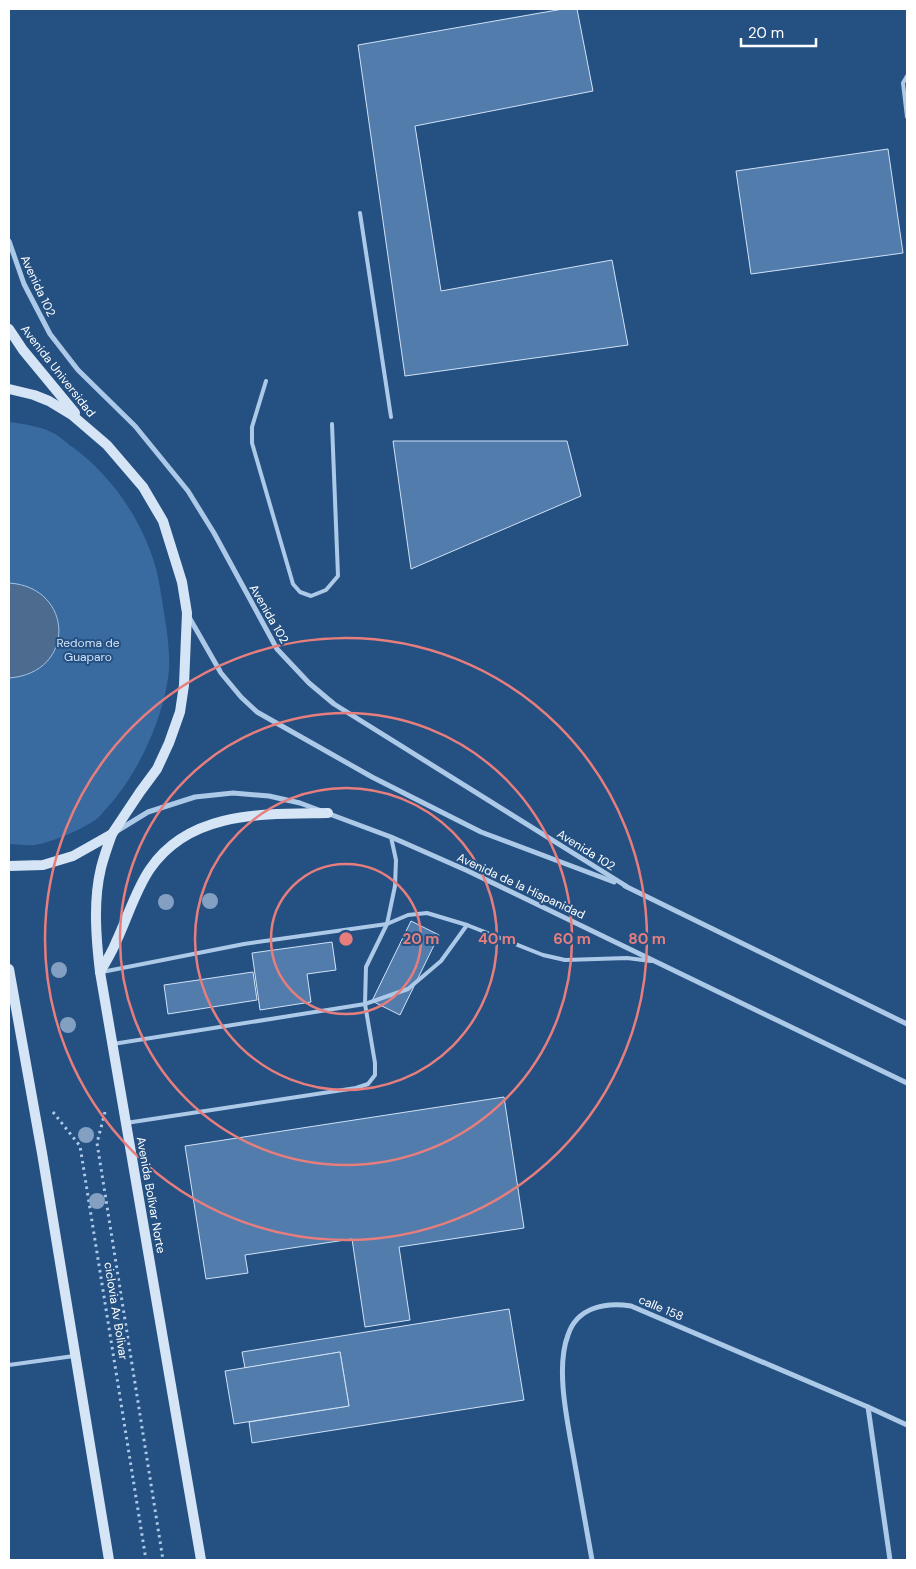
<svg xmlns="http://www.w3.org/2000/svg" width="916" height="1569" viewBox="0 0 916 1569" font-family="'DM Sans',sans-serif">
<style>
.green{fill:#396aa0}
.water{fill:#4c6b8f;stroke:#a1c4e8}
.building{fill:#517cac;stroke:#d0e2f6}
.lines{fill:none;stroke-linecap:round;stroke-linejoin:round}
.path{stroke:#acc9e7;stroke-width:3;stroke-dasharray:2.5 4;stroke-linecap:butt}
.lane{stroke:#acc9e7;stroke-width:4}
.street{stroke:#acc9e7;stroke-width:5}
.secondary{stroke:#d6e5f6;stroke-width:10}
.tree{fill:#83a0c2}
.ring{fill:none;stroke:#e67e7e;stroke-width:2.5}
.labels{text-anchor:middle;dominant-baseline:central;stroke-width:4;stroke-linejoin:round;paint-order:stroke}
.street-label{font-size:12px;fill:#fff;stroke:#255082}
.park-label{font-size:12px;fill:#d0e2f6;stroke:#255082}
.centre{fill:#e67e7e;stroke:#255082;stroke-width:2.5}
.ring-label{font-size:15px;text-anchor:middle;font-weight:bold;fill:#e67e7e;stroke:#255082;stroke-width:4;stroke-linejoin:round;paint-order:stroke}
</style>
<rect width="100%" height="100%" fill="#255082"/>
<path class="green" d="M9 422C23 424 40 426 53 433 59 436 66 442 71 446 113 476 144 523 157 572 160 586 162 600 164 613 167 631 170 652 169 670 165 716 137 777 105 810 102 813 99 818 95 820 81 830 52 842 35 845 27 846 17 844 9 844Z"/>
<path class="water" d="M9 583C74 587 77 673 9 678Z"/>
<g class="building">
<path d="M563 9H577L593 91 415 126 441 291 612 260 628 345 405 376 358 45Z"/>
<path d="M888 149 903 253 751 274 736 171Z"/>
<path d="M393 441H567L581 496 411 569Z"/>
<path d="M411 921 439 935 400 1015 372 1001Z"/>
<path d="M332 942 336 970 307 974 311 1002 260 1010 252 953Z"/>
<path d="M253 972 257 1000 168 1014 164 985Z"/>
<path d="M504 1097 524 1228 399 1247 410 1320 365 1327 352 1239 245 1255 248 1273 206 1279 185 1146Z"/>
<path d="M509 1309 524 1400 252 1443 249 1422 349 1406 340 1352 245 1368 242 1352Z"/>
<path d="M340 1352 349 1406 234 1424 225 1371Z"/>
</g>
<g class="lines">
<g class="path">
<path d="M53 1112 80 1146 146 1560"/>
<path d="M105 1112 97 1143 163 1560"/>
</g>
<g class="lane">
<path d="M907 76 903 83 907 117"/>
<path d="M360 213 391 417"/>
<path d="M266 381 252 427V443L293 584 300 592 311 596 326 590 338 576 332 424"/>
<path d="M102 972 244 944 387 924 408 915 427 913 467 925"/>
<path d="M113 1044 365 1004 408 989 441 961 467 925 543 955 565 960 627 958 651 961"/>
<path d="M126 1123 356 1088 368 1084 375 1075V1063L365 1004 366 967 387 924 395 886 396 860 391 837"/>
<path d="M9 1365 74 1356"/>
</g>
<g class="street">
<path d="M9 241 24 284 50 334 78 370 135 426 188 491 214 533 277 649 309 683 334 704 626 886"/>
<path d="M189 617 221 673 241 697 257 712 372 777 481 832 614 882"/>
<path d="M117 831 148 812 195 797 233 793 269 796 300 803 391 837 468 871 907 1083"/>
<path d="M625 886 907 1024"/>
<path d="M868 1407 890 1560"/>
<path d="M592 1560C586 1526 580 1493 574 1459 568 1424 555 1369 568 1335 577 1307 606 1302 631 1306L868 1407 907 1425"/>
</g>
<g class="secondary">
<path d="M9 329 23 350 75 413"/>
<path d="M9 389 34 395 49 401 72 415 107 445 143 487 163 521 182 582 187 613 184 685 180 712 169 743 157 769 140 792 112 834 73 856 43 865 9 866"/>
<path d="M112 834C108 845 104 856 101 868 93 901 96 938 100 972L201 1560"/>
<path d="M9 969 42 1153 109 1560"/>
<path d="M100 972C106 962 112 952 116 942 127 919 136 889 150 869 190 810 265 814 328 813"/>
</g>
</g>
<g class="tree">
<circle cx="210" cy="901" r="8"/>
<circle cx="166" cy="902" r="8"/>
<circle cx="59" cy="970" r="8"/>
<circle cx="68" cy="1025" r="8"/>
<circle cx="86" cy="1135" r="8"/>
<circle cx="97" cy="1201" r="8"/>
</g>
<g class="ring">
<circle cx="346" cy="939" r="75"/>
<circle cx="346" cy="939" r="151"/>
<circle cx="346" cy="939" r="226"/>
<circle cx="346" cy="939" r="301"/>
</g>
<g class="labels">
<g class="street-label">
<text transform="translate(38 286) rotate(65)">Avenida 102</text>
<text transform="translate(58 371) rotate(52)">Avenida Universidad</text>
<text transform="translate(269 614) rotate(60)">Avenida 102</text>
<text transform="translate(586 850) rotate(32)">Avenida 102</text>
<text transform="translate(521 886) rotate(25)">Avenida de la Hispanidad</text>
<text transform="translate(151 1195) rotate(80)">Avenida Bolívar Norte</text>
<text transform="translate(661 1308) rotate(23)">calle 158</text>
<text transform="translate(116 1311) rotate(81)">ciclovia Av Bolivar</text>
</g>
<g class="park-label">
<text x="88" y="643">Redoma de<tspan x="88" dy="14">Guaparo</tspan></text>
</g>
</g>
<circle cx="346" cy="939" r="8" class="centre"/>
<g class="ring-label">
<text x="421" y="944">20 m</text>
<text x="497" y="944">40 m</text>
<text x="572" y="944">60 m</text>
<text x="647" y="944">80 m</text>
</g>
<rect width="916" height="1569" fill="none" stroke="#ffffff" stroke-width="20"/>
<path d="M741 38v8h75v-8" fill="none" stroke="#ffffff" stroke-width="2.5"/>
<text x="748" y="38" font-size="15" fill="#ffffff" stroke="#255082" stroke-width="4" paint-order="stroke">20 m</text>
</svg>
